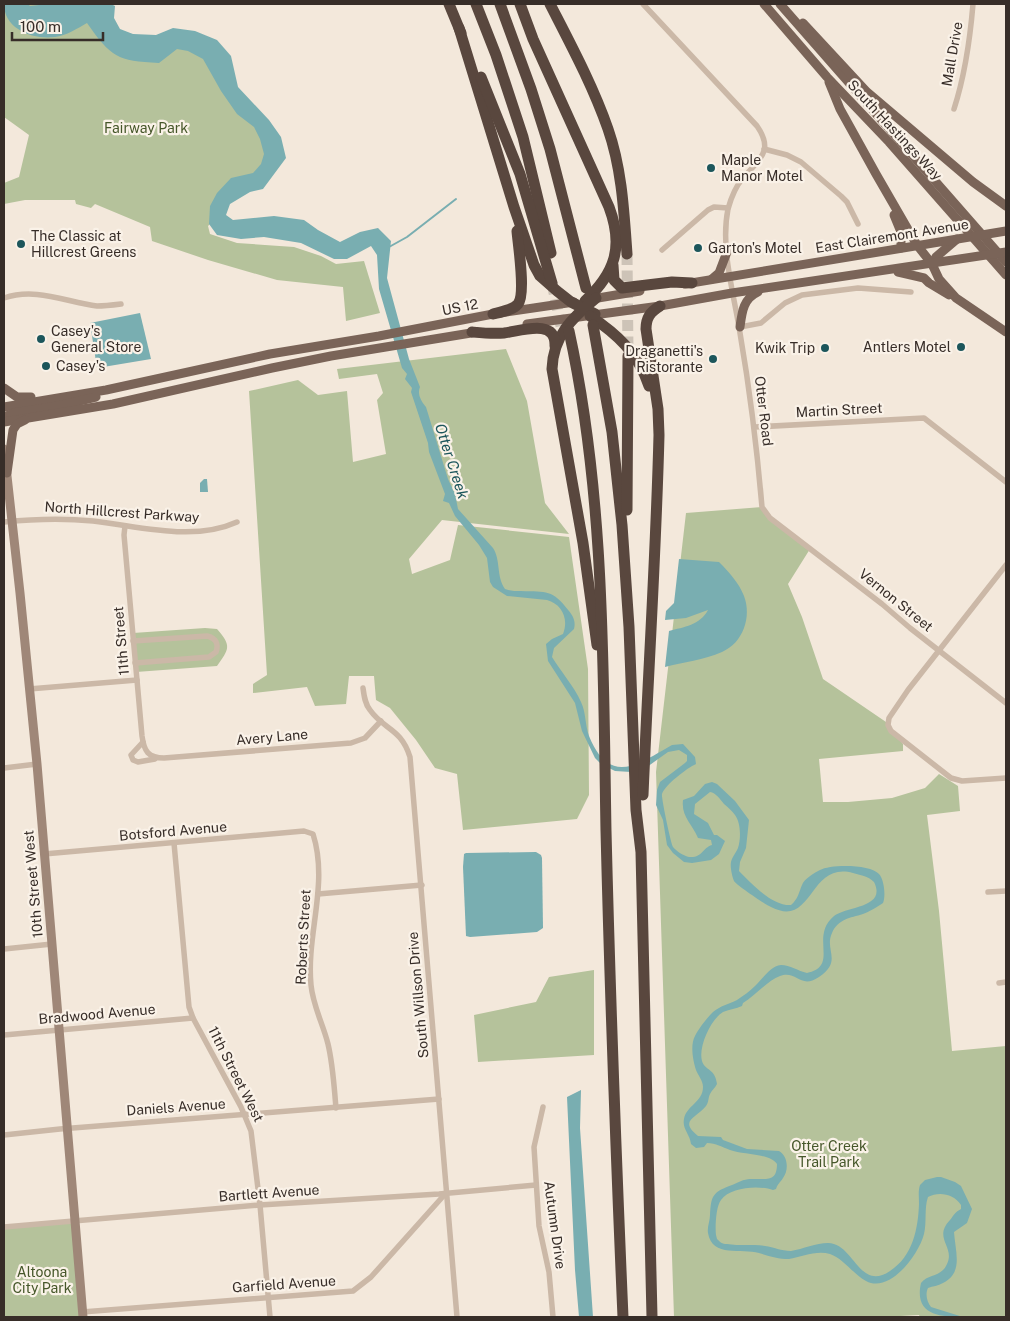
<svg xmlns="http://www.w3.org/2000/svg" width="1010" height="1321" viewBox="0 0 1010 1321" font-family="'Public Sans',sans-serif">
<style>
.green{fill:#b5c29b}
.water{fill:#79aeb1}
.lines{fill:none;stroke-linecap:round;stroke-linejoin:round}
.stream{stroke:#79aeb1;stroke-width:2}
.highway-tunnel{stroke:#cdc3b7;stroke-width:11;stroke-dasharray:11 5.5;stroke-linecap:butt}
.street{stroke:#cbb8a7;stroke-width:5.5}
.secondary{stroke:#9f8778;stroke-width:9}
.primary{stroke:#7a6458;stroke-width:9}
.highway{stroke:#59473e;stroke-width:11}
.poi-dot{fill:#1c565b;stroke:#faf2e8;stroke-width:2}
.labels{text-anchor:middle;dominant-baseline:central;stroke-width:4.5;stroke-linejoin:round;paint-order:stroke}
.street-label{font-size:14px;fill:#372d28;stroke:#faf2e8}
.park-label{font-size:14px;fill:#46572a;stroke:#faf2e8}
.poi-label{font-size:14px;fill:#372d28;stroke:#faf2e8;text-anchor:start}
.water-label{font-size:15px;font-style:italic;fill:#1c565b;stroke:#faf2e8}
</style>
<rect width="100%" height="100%" fill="#f3e8db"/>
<g class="green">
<path d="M4 4H85L106 32 197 44 275 156 240 188 218 216 208 226 210 234 237 243 294 247 321 256 336 264 364 261 380 313 346 321 343 287 277 280 208 260 152 241 150 227 95 204 91 208 76 204 75 200H25L4 204V183L19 177 29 135 4 117Z"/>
<path d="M506 349 527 401 545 503 569 534 442 520 409 559 412 574 450 560 458 525 569 537 588 669 589 795 577 819 463 830 457 774 435 768 416 740 390 708 376 700 374 676H349L346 704 315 706 307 687 253 693V684L267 675 249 391 298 380 318 395 347 391 353 462 386 454 377 400 383 393 377 374 339 379 337 369Z"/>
<path d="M762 507 770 518 810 549 788 584 802 617 823 679 886 722 903 744V751L819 759 823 802H848L892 798 925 788 939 774 958 786 960 811 927 815 939 911 952 1051 1006 1046V1317H920L919 1315 882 1317H674L656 772 686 513Z"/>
<path d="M205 628 217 629C232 646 229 649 217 666L136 672 133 633Z"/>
<path d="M594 970V1055L478 1062 474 1015 536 1002 549 977Z"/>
<path d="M75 1221 83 1317H4V1227Z"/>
</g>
<g class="water">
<path d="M4 4H28L30 6 48 4H111L115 6 114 18 120 29 133 34 156 35 173 28 195 31 217 40 231 56 238 87 269 120 281 137 286 158 263 189 250 192 230 204 226 215 233 220 274 216 304 220 318 230 340 242 360 232 378 228 391 241 387 278 409 359 420 387C417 394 421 401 426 407L448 479 455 494 458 509 493 548C501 560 496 576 505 589 510 591 515 591 521 591 547 592 552 589 569 611 573 616 576 621 574 629L554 648 552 657C561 672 574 686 581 702 586 712 585 725 589 736 610 787 638 764 672 745L683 744 695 757 696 764C687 768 665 785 662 794 661 797 671 844 673 847 676 851 684 856 689 857 703 858 702 848 712 845L711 840 698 838C692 823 681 817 683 800L694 796 705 784 712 782 717 784 735 801 749 820 746 848 740 862 739 871C752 884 772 906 791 905 798 899 799 892 802 885 804 879 814 873 820 870 830 864 871 864 879 874 884 879 886 896 883 903 879 906 867 913 863 914 850 918 838 919 832 933 824 950 843 961 819 977 800 990 797 970 780 976 768 980 755 996 743 1003L742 1006C736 1009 730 1009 723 1012 711 1019 698 1047 702 1061 705 1071 715 1068 717 1084 715 1088 712 1090 710 1094 708 1098 709 1102 706 1106 697 1118 678 1120 698 1136L721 1137 723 1140 747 1149 779 1151C788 1156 789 1170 783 1178 780 1183 778 1183 776 1189L773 1190C759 1185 730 1187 721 1200 716 1206 715 1227 716 1235L717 1239C720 1242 722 1244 727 1244 739 1246 752 1244 765 1246 774 1247 781 1251 791 1251 803 1249 816 1243 828 1243 854 1243 859 1292 890 1271 913 1256 918 1229 919 1204 919 1197 918 1191 920 1185L925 1180 937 1177H941L955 1182 961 1186 972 1209 967 1223 954 1232C955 1250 964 1273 943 1283 938 1286 933 1286 928 1288 925 1294 927 1302 931 1307L963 1317C938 1317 914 1314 921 1283 928 1274 940 1277 946 1266 957 1247 932 1239 950 1220 954 1215 955 1212 961 1209V1205C954 1194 939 1191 928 1197 924 1208 927 1222 924 1234 919 1254 890 1294 866 1281 853 1274 844 1259 830 1254 816 1250 802 1257 789 1259 778 1259 769 1256 759 1253 742 1248 712 1258 708 1233 707 1227 710 1221 710 1215 711 1195 713 1192 732 1185 737 1183 744 1179 750 1179 764 1178 777 1184 777 1164 770 1153 743 1155 730 1150 722 1147 716 1143 707 1143L704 1147 696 1148 691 1144C690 1134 682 1129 684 1119 686 1106 703 1102 703 1087 703 1081 698 1075 696 1070 693 1061 690 1045 695 1036 699 1028 707 1018 713 1012 720 1006 729 1004 737 1000 743 996 750 991 755 986 763 979 770 966 781 965 790 965 798 971 807 973 840 966 809 937 834 916 847 906 887 908 874 882 868 876 860 875 853 873 808 861 814 929 771 907 766 905 735 884 734 881 732 876 730 867 731 862 732 857 736 853 738 848 741 839 741 823 735 815 732 811 728 807 724 804 720 799 716 793 710 792L695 804 694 814 708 823 714 835H717L725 841 719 854 711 860 692 863 684 862 673 853 667 845 663 820 656 805 657 790 660 782 685 763 687 761V755L679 750 668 752 647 767 631 772 615 771 601 764 595 758 582 731 575 703 548 661 546 644 552 639 563 634C569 619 562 604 547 600L507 596 493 587 490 582 487 558 479 545 455 516 449 503 443 501 445 494 429 452 428 443 411 392 412 388 405 379 407 374 402 368 379 289 377 255 371 246 347 259H334L301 243 264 237 241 239 217 235 209 224 210 206 217 193 231 178 253 173 261 164 264 154 260 139 254 127 237 114 221 91 203 59 188 51 177 49 159 63C117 61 111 57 87 23 78 28 66 36 55 37 33 40 4 29 4 4Z"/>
<path d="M140 313 151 359 97 368 90 323Z"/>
<path d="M204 479H207L208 492H200V483Z"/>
<path d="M679 559 719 562C729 572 739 583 744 596 752 617 743 643 722 652 704 660 683 662 665 667L669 631C684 627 700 625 708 610L686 618 665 620 666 611 674 603Z"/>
<path d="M536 852 541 855 542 858 543 928 537 932 470 937 466 936 463 867 464 854 466 853Z"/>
<path d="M581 1090 580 1128 593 1317H579L575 1270 567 1097Z"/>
</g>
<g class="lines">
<path class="stream" d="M389 247 407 237 456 199"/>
<g class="highway-tunnel">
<path d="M627 254 628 354"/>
<path d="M552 283 564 340"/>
</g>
<g class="street">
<path d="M643 4 757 126C775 152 758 160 743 178 736 186 731 198 728 209 720 248 734 294 740 333 750 391 757 449 762 507L770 518 882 604 910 628 1006 703"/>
<path d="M954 109C965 75 970 40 973 4"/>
<path d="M764 149 787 155 801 162 841 196 847 202 858 224"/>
<path d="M662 250 708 210 714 207 728 208"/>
<path d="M4 298C36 287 66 302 97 306 105 306 113 305 121 304"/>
<path d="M740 327 761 323 785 303 802 295 858 288 911 292"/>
<path d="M755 427 924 418 1006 482"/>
<path d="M4 522C33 519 63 518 93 521 139 526 193 542 237 522"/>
<path d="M125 526 124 535 142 736C144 751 148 758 164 758L351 743 365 738 381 721"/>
<path d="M1006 565 908 690 889 718 888 725 891 731 951 778 962 781 1006 778"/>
<path d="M133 641 207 636C216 638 219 644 216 652L209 657 135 663"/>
<path d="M363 688C364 696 365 704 370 710 384 730 401 728 410 757L457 1317"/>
<path d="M29 689 137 680"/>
<path d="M143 742 131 755 133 760 138 762 155 759"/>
<path d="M4 768 37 764"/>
<path d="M174 843 189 1007 193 1018 241 1107 251 1131 260 1205 270 1317"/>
<path d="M44 854 304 831 313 834C329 884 306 935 311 985 313 1006 323 1024 328 1044 333 1065 334 1086 336 1108"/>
<path d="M988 892 1006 891"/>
<path d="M318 894 422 885"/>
<path d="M4 949 52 944"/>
<path d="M999 983 1006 982"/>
<path d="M4 1035 193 1018"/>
<path d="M543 1107 534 1147 539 1226 549 1272 553 1317"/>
<path d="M4 1135 60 1129 439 1099"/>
<path d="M4 1227 260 1205 439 1194 536 1185"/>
<path d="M82 1312 353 1291 371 1277 446 1193"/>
</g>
<path class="secondary" d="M4 449 20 593 37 764 83 1317"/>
<g class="primary">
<path d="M764 4 827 77 889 142 1006 275"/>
<path d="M780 4 1006 262"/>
<path d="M803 23 867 92 973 182 1006 206"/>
<path d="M829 82 840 109 876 174 917 245 932 264 939 279 956 298 1006 332"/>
<path d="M894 215 901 232V248"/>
<path d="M932 264 936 257 957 239"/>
<path d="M898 272 924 278 929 283 949 295"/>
<path d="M712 279 719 273 727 252"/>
<path d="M685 284 1006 231"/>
<path d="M592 299 640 291"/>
<path d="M527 324 660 306 732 293 1006 252"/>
<path d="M740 327C742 312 743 299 758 292"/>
<path d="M4 388 17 397H31"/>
<path d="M4 407 106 390 270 354 379 336 493 314 574 302"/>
<path d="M4 417 13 413 58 406 96 397"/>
<path d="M4 422 113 404 272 368 331 356 477 332"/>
<path d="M7 473 13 430 17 424 25 420"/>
</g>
<g class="highway">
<path d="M449 4 461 33"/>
<path d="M476 4 496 55 523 137 551 253"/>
<path d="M500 4 531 89 550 149 586 288"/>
<path d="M520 4 533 39 609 207C624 247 615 273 585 301"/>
<path d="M550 4C571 45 593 86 608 129 622 169 624 212 627 254"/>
<path d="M459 28 514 207 534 265 540 276 557 291 571 302 595 314"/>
<path d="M481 77 520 174 552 283"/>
<path d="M613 265 614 280 622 288 672 282 692 283"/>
<path d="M596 298C572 318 553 336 552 369L583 543 597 645"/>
<path d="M493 314C501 312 513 310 518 304 526 294 518 244 517 231"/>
<path d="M590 316C617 334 638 353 649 386"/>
<path d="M593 325 612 432 622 525 629 627 636 810 641 852 652 1317"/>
<path d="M569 331C605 495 603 664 606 831 610 993 616 1155 623 1317"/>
<path d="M472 332C483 333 493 334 504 333 521 331 556 318 555 346"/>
<path d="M627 510 628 356"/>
<path d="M643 795C648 675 656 555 659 435L658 409 646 329C646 318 650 312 660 306"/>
</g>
</g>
<g class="poi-dot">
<circle cx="711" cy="168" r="5"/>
<circle cx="21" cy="244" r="5"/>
<circle cx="698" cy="248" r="5"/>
<circle cx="41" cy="339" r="5"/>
<circle cx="961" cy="347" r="5"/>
<circle cx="825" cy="348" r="5"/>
<circle cx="713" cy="359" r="5"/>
<circle cx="46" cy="366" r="5"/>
</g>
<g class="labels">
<g class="street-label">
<text transform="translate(952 54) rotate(-80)">Mall Drive</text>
<text transform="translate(895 130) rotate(47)">South Hastings Way</text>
<text transform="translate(892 236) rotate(-9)">East Clairemont Avenue</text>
<text transform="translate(460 307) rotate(-11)">US 12</text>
<text transform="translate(839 410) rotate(-3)">Martin Street</text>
<text transform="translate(764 411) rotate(83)">Otter Road</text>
<text transform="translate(122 512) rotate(4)">North Hillcrest Parkway</text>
<text transform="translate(896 600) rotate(39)">Vernon Street</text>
<text transform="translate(121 641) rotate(-95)">11th Street</text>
<text transform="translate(272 737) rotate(-5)">Avery Lane</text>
<text transform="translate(173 831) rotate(-5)">Botsford Avenue</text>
<text transform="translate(33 884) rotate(-95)">10th Street West</text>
<text transform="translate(303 937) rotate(-87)">Roberts Street</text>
<text transform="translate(418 995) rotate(-95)">South Willson Drive</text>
<text transform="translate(97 1014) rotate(-5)">Bradwood Avenue</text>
<text transform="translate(236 1074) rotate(63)">11th Street West</text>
<text transform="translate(176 1107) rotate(-4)">Daniels Avenue</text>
<text transform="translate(269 1193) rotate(-4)">Bartlett Avenue</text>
<text transform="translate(555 1225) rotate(82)">Autumn Drive</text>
<text transform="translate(284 1284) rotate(-4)">Garfield Avenue</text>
</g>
<g class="park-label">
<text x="146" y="128">Fairway Park</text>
<text x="829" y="1146">Otter Creek<tspan x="829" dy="16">Trail Park</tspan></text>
<text x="42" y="1272">Altoona<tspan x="42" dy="16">City Park</tspan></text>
</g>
<g class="poi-label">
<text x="721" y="160">Maple<tspan x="721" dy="16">Manor Motel</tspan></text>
<text x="31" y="236">The Classic at<tspan x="31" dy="16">Hillcrest Greens</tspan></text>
<text x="708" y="248">Garton's Motel</text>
<text x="51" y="331">Casey's<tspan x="51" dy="16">General Store</tspan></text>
<text x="951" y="347" text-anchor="end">Antlers Motel</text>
<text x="815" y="348" text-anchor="end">Kwik Trip</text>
<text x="703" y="351" text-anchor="end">Draganetti's<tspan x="703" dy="16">Ristorante</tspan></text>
<text x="56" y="366">Casey's</text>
</g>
<g class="water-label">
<text transform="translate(452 461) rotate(72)">Otter Creek</text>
</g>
</g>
<rect width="1010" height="1321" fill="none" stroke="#372d28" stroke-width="10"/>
<path d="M12 32v8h91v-8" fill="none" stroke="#372d28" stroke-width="2.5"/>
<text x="20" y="32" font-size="15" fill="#372d28" stroke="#faf2e8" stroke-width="4" paint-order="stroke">100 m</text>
</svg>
